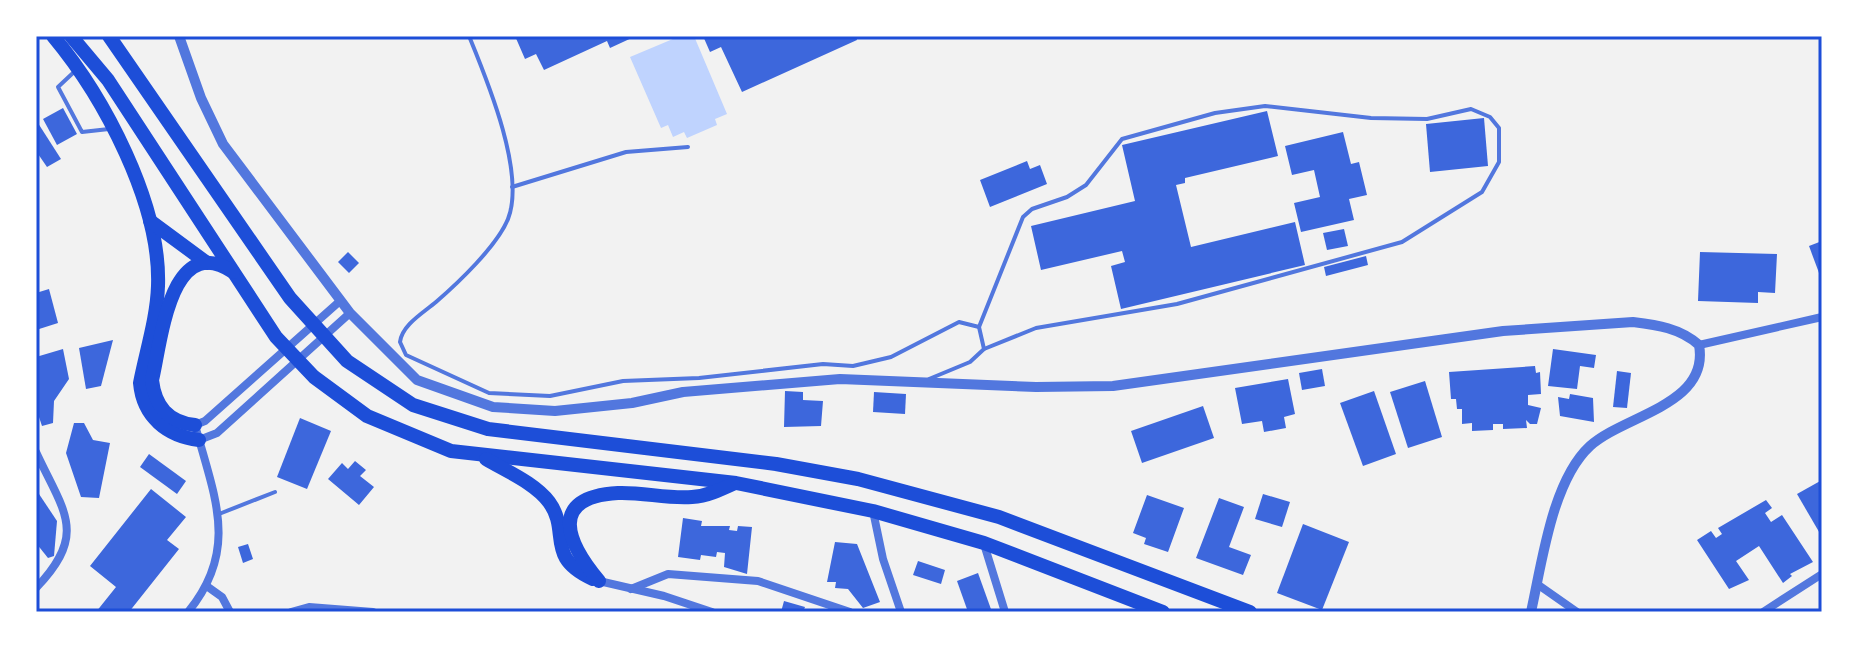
<svg xmlns="http://www.w3.org/2000/svg" width="1858" height="648" viewBox="0 0 1858 648" font-family="'Open Sans',sans-serif">
<style>
.water{fill:#bfd3fe}
.building{fill:#3d67dc}
.lines{fill:none;stroke-linecap:round;stroke-linejoin:round}
.service{stroke:#5277de;stroke-width:4}
.minor{stroke:#5277de;stroke-width:8}
.tertiary{stroke:#5277de;stroke-width:10}
.motorway{stroke:#1d4ed8;stroke-width:14}
.neatline{fill:none;stroke:#1d4ed8;stroke-width:3}
</style>
<rect width="100%" height="100%" fill="#f2f2f2"/>
<path class="water" d="M680 36H694L727 114 715 119 717 125 687 138 684 132 673 137 668 125 661 128 630 57Z"/>
<g class="building">
<path d="M515 36H636L610 48 607 41 544 70 536 54 525 59Z"/>
<path d="M703 36H856L857 40 742 92 721 47 710 52Z"/>
<path d="M63 108 77 134 57 145 43 119Z"/>
<path d="M1267 111 1278 156 1185 178V183L1176 185 1191 247 1295 222 1305 265 1121 309 1111 266 1125 262 1122 251 1041 270 1031 226 1135 201 1122 145Z"/>
<path d="M1484 118 1488 166 1430 172 1426 124Z"/>
<path d="M36 120 61 159 47 167 36 151Z"/>
<path d="M1343 132 1351 164 1359 162 1367 195 1349 199 1354 220 1301 232 1294 203 1320 197 1314 170 1292 175 1285 146Z"/>
<path d="M1027 161 1030 169 1040 165 1047 184 990 207 980 180Z"/>
<path d="M1344 229 1348 246 1327 250 1323 233Z"/>
<path d="M1822 241V281L1809 246Z"/>
<path d="M348 252 359 263 349 273 338 262Z"/>
<path d="M1700 252 1777 254 1775 293 1758 292V303L1698 301Z"/>
<path d="M1366 256 1368 265 1326 276 1324 267Z"/>
<path d="M49 289 58 323 36 330V293Z"/>
<path d="M113 340 101 386 86 389 79 348Z"/>
<path d="M63 349 69 379 54 401 53 423 42 426 36 408V357Z"/>
<path d="M1553 349 1596 355 1594 368 1580 366 1577 389 1548 386Z"/>
<path d="M1535 366 1536 373 1540 372 1541 394 1528 395V405L1541 408 1537 424H1530L1526 420 1527 428 1503 429V424H1493V430L1472 431V423L1462 424V409H1457L1456 399H1451L1449 372Z"/>
<path d="M1322 369 1325 386 1302 390 1299 373Z"/>
<path d="M1617 371 1631 373 1627 408 1613 407Z"/>
<path d="M1288 379 1295 414 1284 417 1286 428 1264 432 1262 421 1242 424 1235 388Z"/>
<path d="M1425 381 1442 437 1408 448 1390 392Z"/>
<path d="M785 391 803 392V400L823 401 821 426 784 427Z"/>
<path d="M1374 391 1396 454 1363 466 1340 403Z"/>
<path d="M874 392 906 394 905 414 873 412Z"/>
<path d="M1570 394 1593 398 1594 422 1560 416 1558 397 1569 399Z"/>
<path d="M1203 406 1214 438 1142 463 1131 431Z"/>
<path d="M300 418 331 431 307 489 277 477Z"/>
<path d="M74 423H84L93 440 110 443 99 498 81 497 66 453Z"/>
<path d="M149 454 186 481 177 494 140 467Z"/>
<path d="M355 461 366 470 360 476 374 487 359 505 328 479 342 463 348 469Z"/>
<path d="M1822 480V537L1797 494Z"/>
<path d="M151 489 186 517 167 540 179 549 129 612H96L116 587 90 566Z"/>
<path d="M39 494 57 521 54 556 48 558 36 543V497Z"/>
<path d="M1263 494 1290 502 1282 527 1255 519Z"/>
<path d="M1147 495 1184 508 1168 552 1144 544 1146 538 1133 533Z"/>
<path d="M1219 498 1244 507 1229 547 1251 555 1243 575 1196 558Z"/>
<path d="M1766 500 1772 508 1765 513 1771 522 1782 515 1813 562 1790 574 1792 576 1783 583 1759 546 1736 561 1749 580 1729 589 1697 540 1711 531 1716 538 1722 534 1718 528Z"/>
<path d="M683 518 702 521 701 526H730L729 530 737 531 738 526 752 527 747 574 724 567 725 553 717 552 716 557 701 555 700 560 678 557Z"/>
<path d="M1303 524 1349 542 1322 610 1277 593Z"/>
<path d="M835 542 857 544 880 602 863 608 848 589 835 588 836 582H827Z"/>
<path d="M248 544 253 559 243 563 238 547Z"/>
<path d="M918 561 945 570 941 584 913 575Z"/>
<path d="M978 573 992 612H968L957 581Z"/>
<path d="M784 601 805 607 803 612H781Z"/>
</g>
<g class="lines">
<g class="service">
<path d="M469 36C487 80 526 173 508 219 497 246 458 283 436 302 423 313 402 325 400 342L406 355 489 393 550 396 623 381 699 378 823 364 853 366 891 357 959 322 979 327 984 349 970 362 929 379"/>
<path d="M74 72 58 87 82 132 109 129"/>
<path d="M512 187 626 152 688 147"/>
<path d="M979 327 1023 217 1032 209 1067 197 1086 185 1122 139 1215 113 1265 106 1371 118 1427 119 1471 109 1490 117 1499 128V162L1482 192 1402 242 1177 304 1036 328 984 349"/>
<path d="M219 514 275 492"/>
</g>
<g class="minor">
<path d="M1699 345 1822 317"/>
<path d="M199 440 217 433 350 313"/>
<path d="M36 452C63 511 89 533 36 588"/>
<path d="M873 511 883 559 901 612"/>
<path d="M984 544 1005 612"/>
<path d="M599 581 664 596 712 612"/>
<path d="M1537 584 1577 612"/>
<path d="M208 587 222 597 230 612"/>
<path d="M631 589 668 574 758 581 850 612"/>
<path d="M188 612C240 549 214 496 195 425L205 421 340 301"/>
<path d="M291 612 309 607 373 612"/>
<path d="M1763 612 1822 574"/>
</g>
<path class="tertiary" d="M179 36 201 98 223 144 350 313 417 380 493 407 555 411 632 403 683 392 840 379 1036 387 1113 386 1503 331 1633 322C1657 325 1680 328 1699 345 1710 405 1624 415 1590 446 1552 481 1542 563 1531 612"/>
<g class="motorway">
<path d="M53 36C104 97 161 204 158 286 157 318 146 352 140 383 143 417 167 436 199 440"/>
<path d="M71 36 108 80 276 337 314 377 367 416 451 451 736 483 873 511 984 543 1163 612"/>
<path d="M109 36 290 298 347 361 413 405 488 429 776 464 858 479 999 517 1250 612"/>
<path d="M150 221 207 263"/>
<path d="M195 425C168 422 155 406 152 380 161 343 170 230 233 272"/>
<path d="M486 459C506 471 535 483 549 502 571 532 544 557 593 579"/>
<path d="M599 581C568 544 546 497 618 493 643 492 667 499 692 497 707 496 720 490 733 484"/>
</g>
</g>
<rect width="1858" height="648" fill="none" stroke="#ffffff" stroke-width="76"/>
<rect x="38" y="38" width="1782" height="572" class="neatline"/>
</svg>
